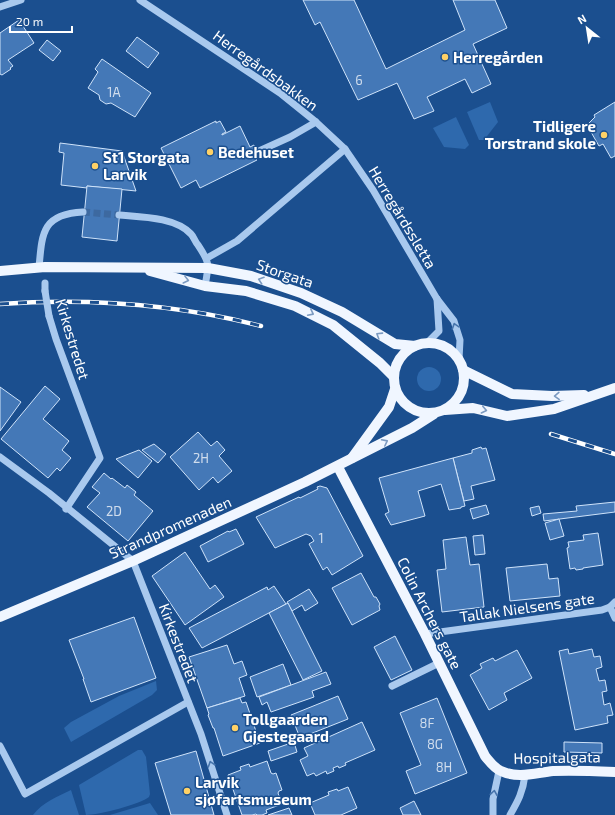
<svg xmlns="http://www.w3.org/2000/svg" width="615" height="815" viewBox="0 0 615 815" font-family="'Exo 2',sans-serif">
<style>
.green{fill:#2e69ad}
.building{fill:#4478b7;stroke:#cfe3fa}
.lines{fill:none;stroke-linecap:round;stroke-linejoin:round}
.minor-tunnel{stroke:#3d69a0;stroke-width:7;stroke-dasharray:7 3.5;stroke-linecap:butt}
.minor{stroke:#a9c9ee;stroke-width:7}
.major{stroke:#f0f6ff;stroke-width:10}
.rail-casing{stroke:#fff;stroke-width:4.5}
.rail{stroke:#1b4f8f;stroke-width:3;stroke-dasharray:9;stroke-linecap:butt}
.minor-bridge{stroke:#a9c9ee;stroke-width:7}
.oneway{stroke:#7b9ac1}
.oneway2{stroke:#4674ac}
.poi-dot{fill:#ffd166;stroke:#1b4f8f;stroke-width:1.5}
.labels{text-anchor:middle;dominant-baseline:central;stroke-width:3;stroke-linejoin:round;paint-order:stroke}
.number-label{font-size:13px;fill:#d0dded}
.poi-label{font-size:15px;font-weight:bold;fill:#fff;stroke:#1b4f8f;text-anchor:start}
.street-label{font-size:15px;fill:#fff;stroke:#1b4f8f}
</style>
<rect width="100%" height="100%" fill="#1b4f8f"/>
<g class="green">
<path d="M490 102 498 122 484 140H479L467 112Z"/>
<path d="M456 117 469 145 465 149 444 147 433 128Z"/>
<circle cx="429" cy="379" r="12"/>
<path d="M156 681 157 690 152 695 71 742 64 728 71 722 119 696Z"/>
<path d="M138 750H142L146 757 150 794 149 797C141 804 98 815 86 815L79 785Z"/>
<path d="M71 790 79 815H33C43 802 57 797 71 790Z"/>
<path d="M150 803 158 815H110Z"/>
</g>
<g class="building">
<path d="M303 0H354L386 69 465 30 453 0H495L507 28 473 44 491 84 472 93 465 79 427 97 434 111 414 119 397 83 358 100 320 22 315 25Z"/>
<path d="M19 20 34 43 8 60 13 66 10 68 11 69 2 75 0 74V33Z"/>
<path d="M137 37 159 53 148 68 126 51Z"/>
<path d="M47 40 61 51 53 61 39 50Z"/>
<path d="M102 59 151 93 135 117 111 103 106 104 100 100 99 95 88 88 98 72 95 69Z"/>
<path d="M615 102V156L611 158 603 144 599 146 587 125 595 117 594 115Z"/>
<path d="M216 121V123L220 121 226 132 222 134V135L240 126 250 147 254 145 259 157 255 158 257 160 200 188 196 180 181 188 161 148Z"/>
<path d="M60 143 122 151 136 191 87 186V188L61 185 64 153 59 152Z"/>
<path d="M87 186 122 189 117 241 82 237Z"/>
<path d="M45 386 60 399 43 419 69 441 62 450 71 458 60 471 57 468 48 478 1 439Z"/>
<path d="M0 387 21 402 0 431Z"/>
<path d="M198 432 211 446 217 441 225 450 219 456 232 471 218 483 213 477 199 490 170 457Z"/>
<path d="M154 444 166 454 158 463 142 450Z"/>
<path d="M481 447 482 449 486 448 495 480 471 486 474 499 464 501 453 458 472 453V450Z"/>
<path d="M139 450 152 461 138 478 116 459Z"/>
<path d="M453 458 465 506 461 507V508L449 510 441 484 418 491 425 516 391 525 385 514 389 512 379 478Z"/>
<path d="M104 473 111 479 112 478 125 488 127 485 136 492 134 495 153 511 128 541 87 507 100 493 92 487Z"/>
<path d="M320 486 327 488 363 556 332 575 327 567 323 570 309 544 314 541 311 536 306 534 275 548 256 517 299 497 300 498 318 489 317 487Z"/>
<path d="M615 502V512L544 521 543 514 577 511 576 506Z"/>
<path d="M486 505 489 514 473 519 470 509Z"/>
<path d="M539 506 541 513 532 516 530 508Z"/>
<path d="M559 519 564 536 550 540 545 523Z"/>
<path d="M236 529 244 544 208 562 200 546 228 531 229 532Z"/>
<path d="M598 533 603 565 583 568V569L576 570 575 568 570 569 567 548 569 547 568 542 584 540 583 535Z"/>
<path d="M483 535 485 554 475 555 473 536Z"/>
<path d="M466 537 470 565 479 564 484 607 442 612 437 570 446 569 443 540Z"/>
<path d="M185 552 210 589 215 585 224 597 185 625 152 576Z"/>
<path d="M547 564 549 579 558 578 560 596 510 601 506 568Z"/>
<path d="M361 573 374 597H376L380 604 379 606 380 610 352 625 332 588Z"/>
<path d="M274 586 286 604 202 648 189 628 267 587 268 590Z"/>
<path d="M309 589 318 603 305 611 302 605 292 611 287 602Z"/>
<path d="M288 603 322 671 303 680 269 613Z"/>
<path d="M134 617 156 678 91 702 83 679H84L69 640Z"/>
<path d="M395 636 412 670 391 680 374 647Z"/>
<path d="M227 645 234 664 242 661 247 675 239 678 245 696 207 708 189 657Z"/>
<path d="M568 649 569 654 592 649 594 657 600 656 602 667 596 669 599 681 605 680 607 691 602 692 604 705 610 703 613 715 607 716 608 723 575 730 559 651Z"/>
<path d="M517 650 532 678 504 693 507 700 489 710 470 675 482 668 480 664 493 658 495 661Z"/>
<path d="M283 664 291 685 257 697 250 677Z"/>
<path d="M326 672 331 684 312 691 314 697 271 712 267 702 262 705 259 697Z"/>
<path d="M338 696 348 719 300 738 291 715Z"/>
<path d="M240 698 242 703 246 702 260 743 223 756 214 728H213L208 715 209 714 207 708Z"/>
<path d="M437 698 467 773 415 794 406 771 421 765 400 713Z"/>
<path d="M362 722 375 750 345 763 346 765 339 768 338 766 333 768 334 771 327 774 326 771 316 776 314 773 307 776 300 760 308 756 304 748Z"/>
<path d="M294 742 297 752 271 761 268 751Z"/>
<path d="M564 742 602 743V753L564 752Z"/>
<path d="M196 751 214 815H171L155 763Z"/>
<path d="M267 761 271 773 273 774 276 773 282 790 279 791 278 793 282 804 266 810 267 813 262 815H257L256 814 252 815H242L228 775 241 770 240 767 249 764 250 767Z"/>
<path d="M348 787 357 808 341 815H315L310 803 329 795 328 792 337 789 338 791Z"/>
<path d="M414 801 421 815H403L400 808Z"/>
<path d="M289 808 292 815H268Z"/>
</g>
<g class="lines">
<path class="minor-tunnel" d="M83 212 119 215"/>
<g class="minor">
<path d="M140 0 280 93 316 122 345 149 373 190 437 299 454 321 460 340 459 359"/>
<path d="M0 7 21 0"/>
<path d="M259 151 290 137 316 122"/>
<path d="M119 215C141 217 175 217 191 234 194 237 195 242 198 245 210 263 209 264 205 286"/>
<path d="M207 258 237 241 345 149"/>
<path d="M39 268C42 233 42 214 83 212"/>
<path d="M45 283V291"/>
<path d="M49 316 56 339 100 458 66 509"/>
<path d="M427 343 439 331 437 299"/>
<path d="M0 457 49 493 133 561 201 734 227 815"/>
<path d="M610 607 615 618"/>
<path d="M425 634 602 610 610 607 615 602"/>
<path d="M392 686 439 663"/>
<path d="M0 746 25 794 188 702"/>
<path d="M493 815V799L499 771"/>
<path d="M510 815C518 801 523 792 525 775"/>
</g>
<g class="major">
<path d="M0 271 45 267 208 268 251 276 301 293 342 312 395 344 415 346"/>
<path d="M150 271 205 286 246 291 295 306 333 325 380 363 393 376"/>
<circle cx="429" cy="378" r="35"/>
<path d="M463 370 512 394 552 396 584 395"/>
<path d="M445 410 473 408 507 416 554 409 615 388"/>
<path d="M352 458 389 407 395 389"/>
<path d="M338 467 425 634 485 756C490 762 494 768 501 771 518 779 535 773 553 771 573 770 594 771 615 772"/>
<path d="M0 617 133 561 305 482 412 428 434 414"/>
</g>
<defs>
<g id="rail">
<path d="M0 304C87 298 176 304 261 326"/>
<path d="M551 434 615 454"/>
</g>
</defs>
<use href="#rail" class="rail-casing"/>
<use href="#rail" class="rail"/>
<path class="minor-bridge" d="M45 291 49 316"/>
</g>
<defs><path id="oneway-chevron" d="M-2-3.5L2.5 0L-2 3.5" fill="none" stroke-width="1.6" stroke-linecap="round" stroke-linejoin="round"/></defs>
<g class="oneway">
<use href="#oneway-chevron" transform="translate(186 280) rotate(14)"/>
<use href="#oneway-chevron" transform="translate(261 280) rotate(-161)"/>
<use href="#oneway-chevron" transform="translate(311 313) rotate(27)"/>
<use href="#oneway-chevron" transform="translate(379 335) rotate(-148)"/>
<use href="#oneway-chevron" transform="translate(557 396) rotate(178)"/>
<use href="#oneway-chevron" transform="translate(484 410) rotate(12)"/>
<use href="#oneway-chevron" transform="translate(385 442) rotate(-27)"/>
</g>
<g class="oneway2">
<use href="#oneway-chevron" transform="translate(455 326) rotate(-108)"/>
<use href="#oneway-chevron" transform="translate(211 764) rotate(-108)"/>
<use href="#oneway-chevron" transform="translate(494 793) rotate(-81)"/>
</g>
<g class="poi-dot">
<circle cx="445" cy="57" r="4"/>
<circle cx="604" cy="135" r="4"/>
<circle cx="210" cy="152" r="4"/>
<circle cx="95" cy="166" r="4"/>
<circle cx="235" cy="728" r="4"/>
<circle cx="187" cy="791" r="4"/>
</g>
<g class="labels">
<g class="number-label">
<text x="359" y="80">6</text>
<text x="114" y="92">1A</text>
<text x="201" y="458">2H</text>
<text x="114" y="511">2D</text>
<text x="321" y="538">1</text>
<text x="427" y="723">8F</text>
<text x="435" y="744">8G</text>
<text x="444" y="767">8H</text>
</g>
<g class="poi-label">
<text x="453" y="57">Herregården</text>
<text x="596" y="126" text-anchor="end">Tidligere<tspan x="596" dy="17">Torstrand skole</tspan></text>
<text x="218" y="152">Bedehuset</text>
<text x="103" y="157">St1 Storgata<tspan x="103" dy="17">Larvik</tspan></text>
<text x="243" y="719">Tollgaarden<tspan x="243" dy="17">Gjestegaard</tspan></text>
<text x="195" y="782">Larvik<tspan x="195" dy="17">sjøfartsmuseum</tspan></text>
</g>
<g class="street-label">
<text transform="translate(266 70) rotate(36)">Herregårdsbakken</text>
<text transform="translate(403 217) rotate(59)">Herregårdssletta</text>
<text transform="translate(285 273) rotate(19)">Storgata</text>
<text transform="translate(73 339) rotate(73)">Kirkestredet</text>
<text transform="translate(170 527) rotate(-24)">Strandpromenaden</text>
<text transform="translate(527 607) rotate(-8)">Tallak Nielsens gate</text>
<text transform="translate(430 613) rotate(63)">Colin Archers gate</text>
<text transform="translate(179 643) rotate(69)">Kirkestredet</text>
<text transform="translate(557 757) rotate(-1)">Hospitalgata</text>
</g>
</g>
<g transform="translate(587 28) rotate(330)" stroke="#1b4f8f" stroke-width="3" paint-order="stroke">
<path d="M0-3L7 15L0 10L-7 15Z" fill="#ffffff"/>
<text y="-6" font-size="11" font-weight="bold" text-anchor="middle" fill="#ffffff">N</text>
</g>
<path d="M10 26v6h62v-6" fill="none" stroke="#ffffff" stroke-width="2"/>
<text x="16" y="26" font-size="12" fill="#ffffff" stroke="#1b4f8f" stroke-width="3" paint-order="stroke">20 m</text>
</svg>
